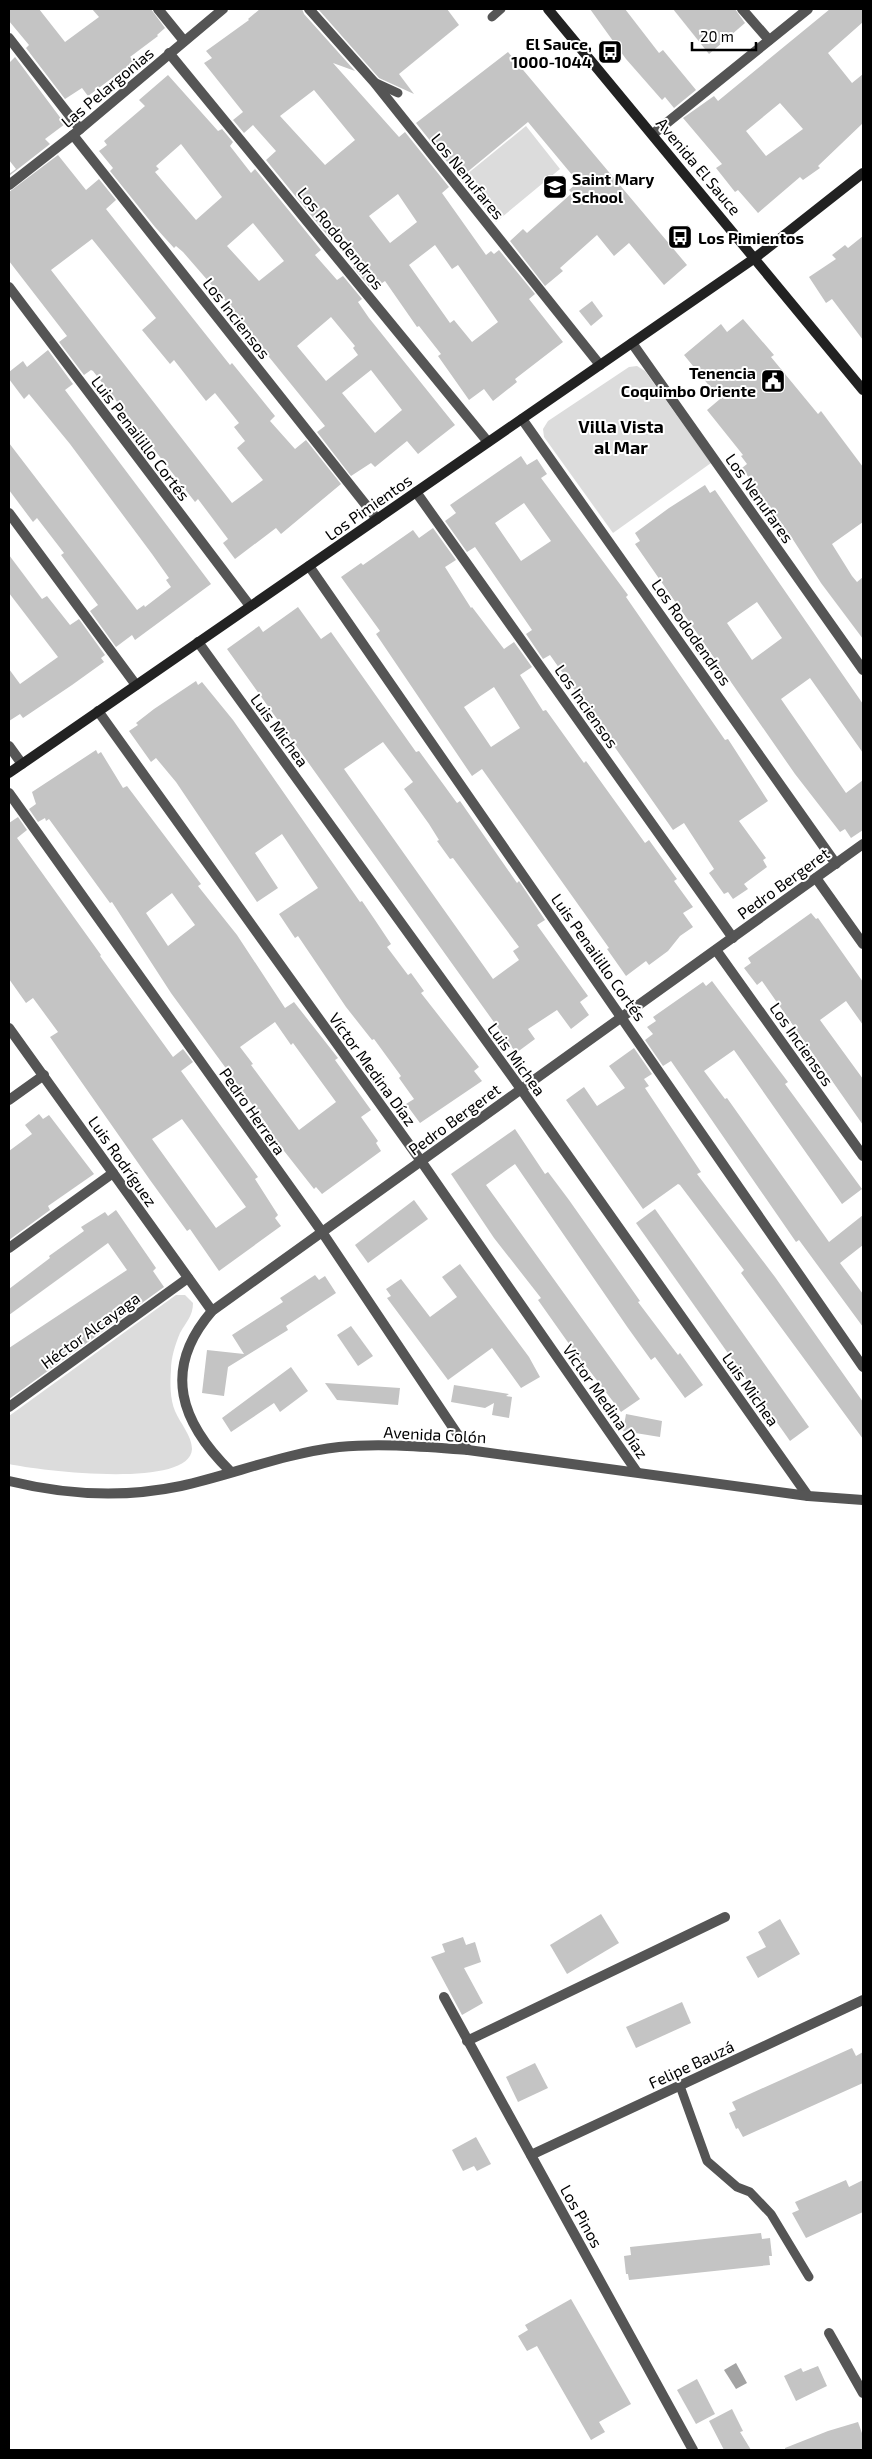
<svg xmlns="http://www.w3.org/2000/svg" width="872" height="2459" viewBox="0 0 872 2459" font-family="'Exo 2',sans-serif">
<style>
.green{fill:#dcdcdc}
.water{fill:#a3a3a3}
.building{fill:#c4c4c4;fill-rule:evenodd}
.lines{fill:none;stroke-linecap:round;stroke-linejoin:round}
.lane{stroke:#555;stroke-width:9}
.street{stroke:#555;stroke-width:10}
.secondary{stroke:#222;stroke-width:10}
.labels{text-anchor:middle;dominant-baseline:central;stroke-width:4;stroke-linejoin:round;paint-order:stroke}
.poi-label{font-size:16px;font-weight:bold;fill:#000;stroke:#fff;text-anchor:end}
.street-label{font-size:16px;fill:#000;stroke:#fff}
.neighbourhood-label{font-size:18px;font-weight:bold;fill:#000;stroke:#fff}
</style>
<rect width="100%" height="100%" fill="#fff"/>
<g class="green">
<path d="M526 126 560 169 496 222 461 179Z"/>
<path d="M637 366 645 371 711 463 613 533 544 437 543 429 548 421 629 367Z"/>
<path d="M176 1295H185L193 1303C193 1316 186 1322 180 1333 175 1345 171 1358 171 1370 170 1383 170 1399 175 1411 180 1423 192 1436 192 1449 190 1490 35 1470 9 1464V1416Z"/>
</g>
<path class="water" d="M736 2363 747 2383 736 2389 724 2370Z"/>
<g class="building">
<path d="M9 9H39L65 42 99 17 92 9H151L165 28 157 35 158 36 130 57 135 61 88 96 82 88 65 99 26 48 29 45 9 21Z"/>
<path d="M260 9H302L304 14 355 71 333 63 399 137 405 132 449 187 442 193 486 255 491 251 494 254 499 250 535 294 529 299 563 342 515 379 517 382 493 401 484 389 469 400 438 356 441 354 419 326 417 327 385 281 372 290 353 267 362 259 341 233 332 241 266 160 276 151 253 125 244 133 233 120 243 112 204 63 212 58 206 51 249 20 248 19ZM314 90 355 140 325 165 280 116ZM398 194 417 222 390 243 369 216ZM435 245 452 269 458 265 498 322 472 342 454 320 450 323 409 265Z"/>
<path d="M318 9H447L459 25 399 74 414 94 379 78Z"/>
<path d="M590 9H625L659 53 663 50 696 90 674 108 665 97 662 100 626 59Z"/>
<path d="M673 9H735L745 23 709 54Z"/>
<path d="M830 9H863V22L828 53 852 83 863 74V123L818 166 820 168 803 180 800 177 758 213 738 190 735 192 716 168 722 164 683 118 714 96 718 101ZM780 103 803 129 766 156 746 131Z"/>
<path d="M508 52 687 265 664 285 629 243 614 256 597 235 560 268 563 271 545 286 510 241 523 229 527 233 572 193 569 190 578 182 528 122 460 178 416 123Z"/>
<path d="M15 57 65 124 45 139 50 144 9 176V174L16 169 9 160V63Z"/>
<path d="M168 75 218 131 222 129 233 142 230 146 251 173 255 169 321 250 315 255 337 280 343 276 362 299 358 302 369 318 455 425 418 454 407 441 375 467 371 463 351 476 317 432 325 426 247 330 249 328 183 252 176 246 174 248 155 227 110 171 113 168 99 151 107 145 104 141 145 106 139 100ZM181 144 222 197 196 220 155 172 159 169 156 166ZM253 223 284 261 259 281 227 246ZM331 317 355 346 353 348 358 355 326 381 297 346ZM371 370 402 410 375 433 342 393Z"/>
<path d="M58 155 86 190 99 179 116 200 106 209 230 365 232 363 275 416 270 421 295 449 306 440 341 484 281 534 276 528 235 559 223 543 228 539 198 499 195 502 93 371 91 370 84 375 59 342 67 336 9 261V192ZM92 239 156 318 142 330 170 364 174 360 206 401 215 393 239 423 234 427 245 441 237 448 263 480 232 503 51 270Z"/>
<path d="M863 236V340L832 299 826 303 809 277 836 259 832 255 845 245 848 248Z"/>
<path d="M592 301 603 316 591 326 579 311Z"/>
<path d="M743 319 774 355 771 357 818 414 821 411 863 467V522L832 544 852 576 857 582 863 577V639L821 583 792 538 742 468 747 464 741 456 743 455 707 410 720 399 684 355 721 324 727 332Z"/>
<path d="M48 350 73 384 65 390 211 584 135 640 132 635 116 647 90 611 98 605 61 555 64 553 37 518 33 522 9 490V443L137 610 144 605 145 607 171 587 166 580 169 578 152 554 70 444 29 394 24 399 9 379V372L23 361 27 367Z"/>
<path d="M521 456 527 465 537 459 547 474 541 478 628 595 626 597 725 740 728 739 768 801 739 821 766 858 763 860 767 867 744 884 748 889 733 899 728 892 724 894 709 873 714 869 684 823 673 830 550 655 543 659 526 634 532 630 475 547 467 552 445 521 456 513 450 505ZM524 503 551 541 521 561 495 523Z"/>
<path d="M705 485 710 493 715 490 863 704V753L810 678 781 699 846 793 863 780V830L851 838 845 829 840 832 795 774 635 544 640 541 635 533 669 508ZM757 602 782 638 752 660 727 623Z"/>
<path d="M433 528 456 560 445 567 471 608 472 607 504 649 514 642 532 667 520 675 543 711 546 710 584 763 586 761 645 843 649 840 677 879 674 881 693 907 683 913 693 927 680 936 668 951 649 965 646 961 626 976 607 949 609 948 482 769 472 776 376 634 380 631 341 577 361 563 363 565 413 530 419 538ZM494 687 520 728 491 747 464 707Z"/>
<path d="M9 555 42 599 47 596 70 625 79 619 105 655 101 658 104 662 72 685 23 718 20 714 9 721V669L20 684 58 657 9 593Z"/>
<path d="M298 607 321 639 331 632 416 752 419 751 457 803 460 801 517 883 519 881 545 920 537 925 588 996 580 1002 589 1015 571 1029 557 1010 528 1029 535 1039 516 1053 227 649 259 626 263 632ZM383 742 413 782 404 789 429 824 439 840 437 841 450 859 453 858 519 947 513 951 519 960 493 979 344 769Z"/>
<path d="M196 681 198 685 202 682 233 720 360 902 362 901 375 920 391 944 387 947 408 975 411 973 424 991 421 993 479 1067 474 1071 482 1081 420 1123 406 1104 414 1099 399 1078 401 1076 374 1039 372 1040 346 1007 298 936 295 938 279 914 318 888 282 834 255 853 278 888 257 902 176 782 156 758 151 762 129 731 138 725 136 723 154 709Z"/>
<path d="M96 750 98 754 101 752 123 788 127 786 201 884 198 886 237 935 285 1008 294 1002 338 1058 335 1060 371 1110 361 1117 378 1141 376 1143 381 1151 322 1194 316 1187 314 1189 266 1128 268 1126 171 993 112 902 110 903 49 819 46 821 45 818 38 822 29 809 36 804 32 792ZM172 893 195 925 168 946 146 913ZM275 1022 291 1045 293 1043 336 1102 299 1130 251 1065 253 1064 240 1047Z"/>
<path d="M18 817 27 830 17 838 101 955 100 956 173 1057 183 1049 193 1062 181 1071 258 1177 255 1179 278 1215 275 1218 281 1226 219 1271 190 1229 187 1231 150 1180 50 1037 58 1032 33 998 26 1003 9 979V823ZM182 1119 246 1207 216 1228 152 1139Z"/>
<path d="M811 913 816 919 818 918 863 982V1025L846 1001 820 1020 863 1079V1125L762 981 757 985 744 968 751 963 748 958Z"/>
<path d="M712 981 788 1082 785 1084 862 1189 842 1204 734 1050 704 1071 725 1099 727 1098 829 1242 863 1215V1245L840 1263 863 1294V1327L799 1240 796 1242 671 1061 663 1066 645 1040 653 1034 647 1027 656 1021 653 1017 703 982 706 986Z"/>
<path d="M634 1048 652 1074 644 1079 649 1086 645 1088 701 1172 697 1174 775 1277 863 1402V1439L741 1273 744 1270 680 1185 678 1184 643 1209 566 1100 584 1087 597 1106 625 1088 609 1066Z"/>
<path d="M39 1114 43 1119 49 1115 94 1174 48 1206 50 1210 9 1240V1151L32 1134 25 1125Z"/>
<path d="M515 1129 545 1174 548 1172 569 1200 640 1301 638 1302 678 1355 680 1353 703 1385 685 1398 655 1357 651 1360 628 1328 515 1164 486 1185 640 1399 621 1412 567 1341 538 1300 541 1298 494 1238 451 1174Z"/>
<path d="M414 1200 428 1219 368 1263 355 1245Z"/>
<path d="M655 1209 809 1427 790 1441 636 1223Z"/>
<path d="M116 1210 156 1268 153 1271 164 1287 9 1399V1348L127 1270 108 1243 9 1315V1289L50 1258 49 1256 84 1231 81 1227 105 1212 108 1216Z"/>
<path d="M460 1264 529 1357 540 1377 521 1388 492 1348 448 1380 387 1298 391 1296 386 1289 401 1279 430 1317 457 1297 442 1277Z"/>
<path d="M315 1275 319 1280 325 1276 336 1293 286 1326 288 1330 228 1367 224 1396 202 1393 207 1350 244 1354 232 1335 283 1302 280 1298Z"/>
<path d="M351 1326 373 1356 358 1366 337 1335Z"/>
<path d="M291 1367 308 1391 280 1412 274 1403 231 1432 222 1418Z"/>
<path d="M325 1383 400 1388 398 1405 337 1400Z"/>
<path d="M454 1385 509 1394 506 1396 512 1397 509 1418 492 1415 494 1403 485 1408 451 1402Z"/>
<path d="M626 1414 662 1421 660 1437 623 1431Z"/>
<path d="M601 1914 619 1943 567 1974 550 1945Z"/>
<path d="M780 1919 800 1954 758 1978 746 1957 766 1947 758 1932Z"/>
<path d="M463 1937 466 1945 475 1942 481 1962 464 1968 483 2003 462 2015 431 1957 445 1952 442 1944Z"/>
<path d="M682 2002 691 2023 636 2048 626 2027Z"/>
<path d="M852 2048 856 2056 863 2052V2083L743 2137 738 2128 736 2129 729 2113 736 2110 732 2102Z"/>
<path d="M535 2063 548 2088 518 2102 506 2077Z"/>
<path d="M476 2137 491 2164 477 2171 474 2166 463 2171 452 2150Z"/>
<path d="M846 2180 849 2187 863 2180V2212L806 2238 792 2213 799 2210 795 2202Z"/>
<path d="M761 2233 762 2239 770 2238 772 2256H769L770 2265 629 2280 628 2274H626L624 2256 631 2255 630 2247Z"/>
<path d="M571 2299 631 2404 599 2422 605 2432 591 2440 537 2346 527 2351 518 2336 528 2330 525 2325Z"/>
<path d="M818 2366 827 2386 796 2401 784 2376 801 2368 803 2372Z"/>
<path d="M697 2379 715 2414 696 2424 677 2390Z"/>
<path d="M732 2409 743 2431 740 2432 751 2450H724L709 2421Z"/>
<path d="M858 2422 863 2436V2450H785V2448L828 2431Z"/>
</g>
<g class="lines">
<g class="lane">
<path d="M492 17 501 9"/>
<path d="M374 82 398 93"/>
<path d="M680 2086 707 2161 737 2187 750 2192 771 2214 809 2277"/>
</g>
<g class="street">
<path d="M158 9 184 41"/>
<path d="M309 9 374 82 600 365"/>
<path d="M742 9 769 40"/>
<path d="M9 38 80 129"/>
<path d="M169 53 488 442"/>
<path d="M653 134 808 9"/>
<path d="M73 135 377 519"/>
<path d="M9 185 73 135 223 9"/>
<path d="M9 287 250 606"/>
<path d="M632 343 863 670"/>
<path d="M522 419 836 864"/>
<path d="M416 492 733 938"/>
<path d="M9 513 136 685"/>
<path d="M309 566 863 1367"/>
<path d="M198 642 521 1089 808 1496"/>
<path d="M98 711 421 1161 637 1472"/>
<path d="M9 746 22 764"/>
<path d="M9 793 322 1232 468 1450"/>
<path d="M816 878 863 944"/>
<path d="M716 950 863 1156"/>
<path d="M9 1028 212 1311"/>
<path d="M9 1100 44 1075"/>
<path d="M9 1248 113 1173"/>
<path d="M9 1407 188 1278"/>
<path d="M231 1472C181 1423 161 1370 212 1311L863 844"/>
<path d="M9 1481C66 1495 124 1498 181 1486 234 1474 286 1453 339 1447 382 1443 425 1447 468 1450L808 1496 863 1500"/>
<path d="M444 1997 693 2450"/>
<path d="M467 2041 725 1917"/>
<path d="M531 2155 863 2000"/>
<path d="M829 2333 863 2393"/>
</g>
<g class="secondary">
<path d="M548 9 863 390"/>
<path d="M9 773 755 258 863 173"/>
</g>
</g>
<defs>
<symbol id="bus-square" viewBox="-11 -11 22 22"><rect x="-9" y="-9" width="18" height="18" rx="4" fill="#000" stroke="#fff"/><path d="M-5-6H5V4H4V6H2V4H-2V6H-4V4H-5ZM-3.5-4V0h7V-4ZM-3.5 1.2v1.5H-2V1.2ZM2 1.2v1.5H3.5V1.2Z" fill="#fff"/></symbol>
<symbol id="school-square" viewBox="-11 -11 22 22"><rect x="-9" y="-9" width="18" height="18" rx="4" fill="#000" stroke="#fff"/><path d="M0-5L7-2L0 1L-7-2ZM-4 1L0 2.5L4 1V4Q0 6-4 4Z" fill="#fff"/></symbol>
<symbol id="civic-square" viewBox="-11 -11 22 22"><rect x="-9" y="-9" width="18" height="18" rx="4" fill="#000" stroke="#fff"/><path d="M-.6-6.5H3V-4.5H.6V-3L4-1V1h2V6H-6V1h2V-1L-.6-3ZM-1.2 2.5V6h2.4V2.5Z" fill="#fff"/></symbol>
</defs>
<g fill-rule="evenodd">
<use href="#bus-square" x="596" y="38" width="28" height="28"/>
<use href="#school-square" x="541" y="173" width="28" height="28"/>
<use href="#bus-square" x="666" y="223" width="28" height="28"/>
<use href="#civic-square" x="759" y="367" width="28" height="28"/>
</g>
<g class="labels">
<g class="poi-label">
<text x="592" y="43">El Sauce,<tspan x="592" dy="18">1000-1044</tspan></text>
<text x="572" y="178" text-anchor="start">Saint Mary<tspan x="572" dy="18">School</tspan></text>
<text x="698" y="237" text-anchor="start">Los Pimientos</text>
<text x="756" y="372">Tenencia<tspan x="756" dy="18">Coquimbo Oriente</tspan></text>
</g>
<g class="street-label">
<text transform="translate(107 87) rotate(-40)">Las Pelargonias</text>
<text transform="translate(699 166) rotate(50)">Avenida El Sauce</text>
<text transform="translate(468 176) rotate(51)">Los Nenufares</text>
<text transform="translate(341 238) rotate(51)">Los Rododendros</text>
<text transform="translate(237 318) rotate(52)">Los Inciensos</text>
<text transform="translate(141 438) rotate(53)">Luis Penailillo Cortés</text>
<text transform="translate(760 498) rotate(55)">Los Nenufares</text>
<text transform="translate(368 507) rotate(-35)">Los Pimientos</text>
<text transform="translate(692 632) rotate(55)">Los Rododendros</text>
<text transform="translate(587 706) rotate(55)">Los Inciensos</text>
<text transform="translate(280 730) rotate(54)">Luis Michea</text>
<text transform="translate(783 883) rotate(-36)">Pedro Bergeret</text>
<text transform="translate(599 957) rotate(55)">Luis Penailillo Cortés</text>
<text transform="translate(802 1044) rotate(55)">Los Inciensos</text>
<text transform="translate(517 1059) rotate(54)">Luis Michea</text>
<text transform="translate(373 1069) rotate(54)">Víctor Medina Díaz</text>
<text transform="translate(253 1111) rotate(55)">Pedro Herrera</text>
<text transform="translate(454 1119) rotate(-36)">Pedro Bergeret</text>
<text transform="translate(123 1161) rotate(55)">Luis Rodríguez</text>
<text transform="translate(90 1330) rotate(-36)">Héctor Alcayaga</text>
<text transform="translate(751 1389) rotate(55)">Luis Michea</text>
<text transform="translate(606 1401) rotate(55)">Víctor Medina Díaz</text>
<text transform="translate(435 1434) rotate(3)">Avenida Colón</text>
<text transform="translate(691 2064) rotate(-25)">Felipe Bauzá</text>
<text transform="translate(582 2216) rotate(61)">Los Pinos</text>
</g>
<g class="neighbourhood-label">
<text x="621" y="426">Villa Vista<tspan x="621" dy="21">al Mar</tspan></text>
</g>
</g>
<rect width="872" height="2459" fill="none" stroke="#000000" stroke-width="20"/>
<path d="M692 42v8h64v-8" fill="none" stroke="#000000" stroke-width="2.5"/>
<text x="700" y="42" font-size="15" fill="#000000" stroke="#ffffff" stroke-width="4" paint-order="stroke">20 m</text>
</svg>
